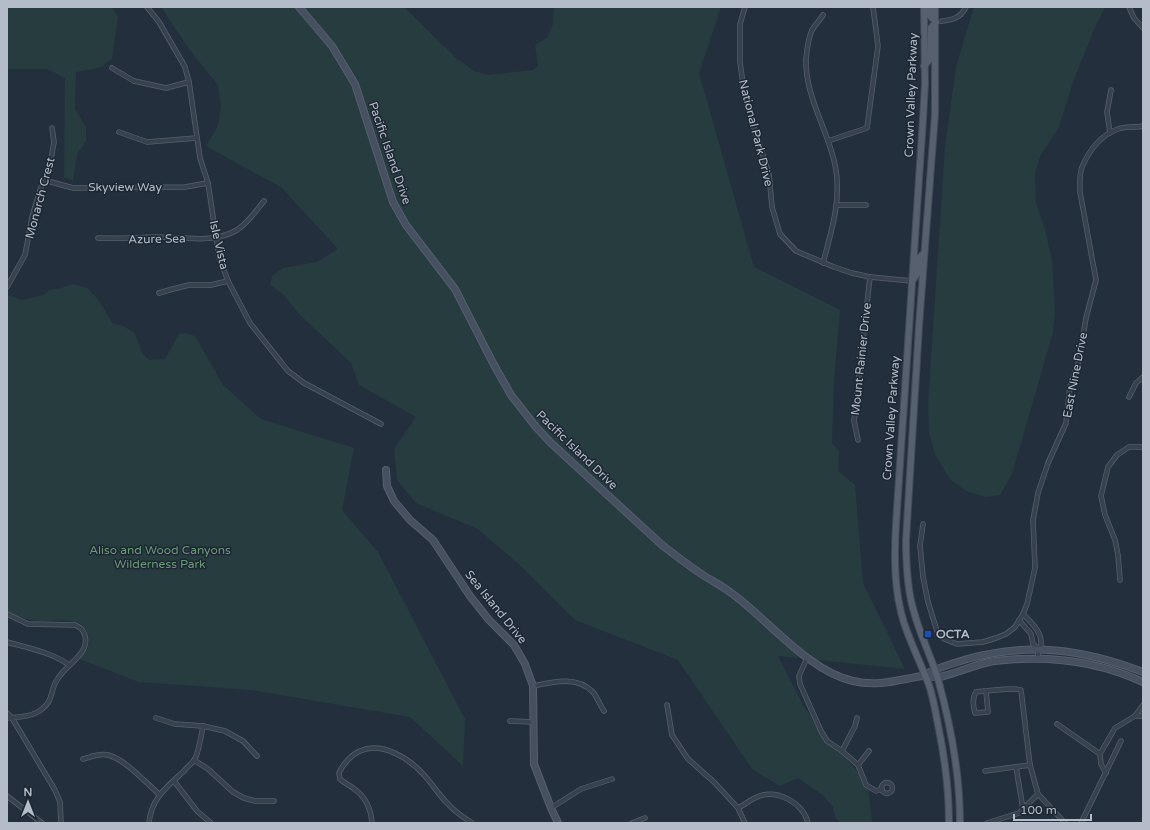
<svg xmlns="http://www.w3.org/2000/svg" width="1150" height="830" viewBox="0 0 1150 830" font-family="'Varela Round',sans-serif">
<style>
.green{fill:#263c3f}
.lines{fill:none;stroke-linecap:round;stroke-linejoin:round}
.street-casing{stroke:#565f6c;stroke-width:5.5}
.secondary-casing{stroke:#565f6c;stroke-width:8}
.primary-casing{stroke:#414a57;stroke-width:8}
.street{stroke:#38414e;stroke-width:4}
.secondary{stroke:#465061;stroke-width:6}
.primary{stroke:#56606e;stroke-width:6}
.transit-dot{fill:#1a4fb4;stroke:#1d2633;stroke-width:1.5}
.labels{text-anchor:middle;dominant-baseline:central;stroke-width:3;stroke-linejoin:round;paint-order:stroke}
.street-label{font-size:12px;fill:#b4bcc9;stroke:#1d2633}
.park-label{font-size:12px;fill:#6b9a76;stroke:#1d2633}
.poi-label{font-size:12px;font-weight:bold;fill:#b4bcc9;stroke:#1d2633;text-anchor:start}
</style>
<rect width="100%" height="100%" fill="#242f3e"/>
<g class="green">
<path d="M7 7H111L118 17 112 59 105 63 103 67 76 72 75 109 86 127V141L77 154 73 181 64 177 65 79 58 74 47 69H7Z"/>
<path d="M161 7H404L455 57 474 71 489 75 533 70 538 66 535 45 547 38 553 24 554 7H721L699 73 754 267 840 310 834 380 832 443 839 451 838 471 855 485 863 583 905 669 778 656 804 707 868 785 872 823H842L836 819 833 807 824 796 798 778 780 786 752 769 678 660 575 620 524 569 478 529 416 503 397 480 394 449 416 417 359 385 351 363 299 314 285 296 270 285 272 276 283 268 317 262 338 249 282 188 206 146 218 126 221 105 217 84 189 49Z"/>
<path d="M974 7H1105L1095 27 1073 82 1059 127 1040 156 1035 174 1036 203 1045 229 1052 261 1055 310 1053 332 1012 474 1000 495 986 497 966 491 950 479 935 455 929 431 928 404 945 147 956 67Z"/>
<path d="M72 284 88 288 100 302 112 323 123 326 135 333 142 353 149 360 165 359 179 334 186 333 195 336 223 385 261 419 354 448 342 510 378 552 465 719 463 766 410 717 251 690 139 682 79 659C86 653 90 645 88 637 87 635 87 630 85 628 75 615 46 624 31 620 23 619 15 615 7 612V295L22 300 44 295 49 290 61 288Z"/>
</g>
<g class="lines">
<defs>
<g id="street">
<path d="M147 7 159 22 185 67 189 82 200 158 208 183 219 257 228 281 250 323 288 371 304 383 381 424"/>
<path d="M745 7 740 24V62L745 99 769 174 772 207 780 234 796 251 834 267 852 273 870 277 912 281"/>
<path d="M1129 7 1134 18 1143 28"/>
<path d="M823 15C820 20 815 25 812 30 808 39 807 49 806 59 805 99 830 132 836 170 841 202 831 232 823 263"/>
<path d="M936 22C949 20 960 20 966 7"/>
<path d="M112 68 134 81 166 88 189 82"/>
<path d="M119 132 147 142 197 138"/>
<path d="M1110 133 1107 112 1111 90"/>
<path d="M828 141 867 128 878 46 873 7"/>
<path d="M44 180 73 188 185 187 208 183"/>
<path d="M837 205H866"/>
<path d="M98 238C118 239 137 238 156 237 183 237 213 244 237 230 248 223 256 211 264 201"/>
<path d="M7 287 25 255 32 217 40 190 50 165 54 142 52 128"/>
<path d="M159 293 173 289 189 285H211L228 281"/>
<path d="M1129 397 1136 383 1143 377"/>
<path d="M858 440 854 421 870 277"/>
<path d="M923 524 920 546 923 577 928 602 937 631 944 639 957 644 983 642 996 638 1006 634 1015 627 1023 614 1027 604 1035 568 1033 520 1038 493 1048 463 1066 423 1070 386 1079 361 1086 318 1096 280 1080 192C1080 184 1079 175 1082 167 1089 151 1101 135 1118 129 1126 126 1135 128 1143 126"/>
<path d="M1120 580 1118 555 1115 540 1105 515 1101 496 1108 467 1117 455 1129 447H1143"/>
<path d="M7 614 28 624 75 625C81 628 83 629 85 636 90 654 65 665 57 680 50 690 54 700 42 709 33 717 18 717 7 718"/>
<path d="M1023 614C1030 621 1042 632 1041 643 1041 647 1040 645 1039 649 1038 651 1038 655 1038 658"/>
<path d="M1019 620 1031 634 1033 644 1038 649"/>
<path d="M7 642C28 648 51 652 69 665"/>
<path d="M807 658 799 676 800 684 821 731 827 741 842 751 858 765 866 785 876 791 882 789"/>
<path d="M533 686C552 682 577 675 593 692 597 697 600 705 604 711"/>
<path d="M986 691 988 712 975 713C973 706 972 698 976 692 985 691 1014 687 1021 690L1030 765 1038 794 1065 823"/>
<path d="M667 705 672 735 688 759 714 782 738 808 745 823"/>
<path d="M7 713 12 718 55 790 60 802 61 823"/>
<path d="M1135 716H1143"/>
<path d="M156 718 175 724 203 726 225 731 243 741 257 756"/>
<path d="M510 721 534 722"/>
<path d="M1057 724 1100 754"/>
<path d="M842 751 855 726 857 718"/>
<path d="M83 759C91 757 99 753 108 755 125 759 146 783 160 795"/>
<path d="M194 760 208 769 233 792 244 798 255 801H274"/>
<path d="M858 765 869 751"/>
<path d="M1016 767 1023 809"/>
<path d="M985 771 1030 765"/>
<path d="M1106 773 1101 764 1100 754 1115 728 1135 716 1143 705"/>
<path d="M174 781 197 811 211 823"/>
<circle cx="887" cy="788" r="5.5"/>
<path d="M7 796 42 823"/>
<path d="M551 808 581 789 612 779"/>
<path d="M738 808C744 805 750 800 757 797 777 788 803 803 808 823"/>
<path d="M149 823C151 798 167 787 184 771 187 767 193 763 195 759 199 750 201 737 203 726"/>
<path d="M372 823C371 809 365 796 353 788 349 785 344 783 340 779L339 773C343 764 351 755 360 751 382 741 410 759 424 775 433 785 439 795 448 804 455 812 463 817 472 823"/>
<path d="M632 823 645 818"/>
<path d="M987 823 1019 813 1038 794"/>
<path d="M1081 823 1121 741"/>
</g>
<g id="secondary">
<path d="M299 7 332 46 355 84 393 202 406 225 455 289 494 365 511 395 536 427 551 443 662 545C675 555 689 566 703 575 714 582 724 587 734 595 769 621 810 672 853 681 877 687 898 680 922 676 928 675 934 678 940 677 956 673 972 666 989 662 999 660 1009 660 1019 659 1062 657 1104 664 1143 682"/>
<path d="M386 470 387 486 394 501 410 520 433 540 470 596 489 620 514 645 525 664 533 686 534 764 551 808 558 823"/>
<path d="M924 675C938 667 952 664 967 659 1030 642 1082 649 1143 672"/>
</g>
<g id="primary">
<path d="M924 7 925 84 923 119 896 524C894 557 894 591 904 623 911 644 921 664 929 685 934 700 936 715 939 730 945 760 949 792 949 823"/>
<path d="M929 7 930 16 936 22"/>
<path d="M935 7V114L919 326 906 540C906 564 907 589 914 612 920 635 931 656 938 679 951 726 960 774 960 823"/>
<path d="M924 66 930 59 931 28 936 22"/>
<path d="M912 281 918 273 919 258 924 253"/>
</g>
</defs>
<use href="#street" class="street-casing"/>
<use href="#secondary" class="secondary-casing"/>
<use href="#primary" class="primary-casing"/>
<use href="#street" class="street"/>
<use href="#secondary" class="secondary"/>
<use href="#primary" class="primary"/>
</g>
<rect class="transit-dot" x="924" y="630" width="8" height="8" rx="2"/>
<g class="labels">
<g class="street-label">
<text transform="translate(911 95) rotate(-88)">Crown Valley Parkway</text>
<text transform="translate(756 133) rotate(76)">National Park Drive</text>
<text transform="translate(390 153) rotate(71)">Pacific Island Drive</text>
<text x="125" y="187">Skyview Way</text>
<text transform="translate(40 198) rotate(-75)">Monarch Crest</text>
<text transform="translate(157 239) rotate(-1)">Azure Sea</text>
<text transform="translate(219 245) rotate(77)">Isle Vista</text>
<text transform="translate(861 359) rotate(-84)">Mount Rainier Drive</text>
<text transform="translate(1075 375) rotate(-79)">East Nine Drive</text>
<text transform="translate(891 418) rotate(-86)">Crown Valley Parkway</text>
<text transform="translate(577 450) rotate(44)">Pacific Island Drive</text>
<text transform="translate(496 607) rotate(51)">Sea Island Drive</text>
</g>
<g class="park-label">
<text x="160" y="550">Aliso and Wood Canyons<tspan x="160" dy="14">Wilderness Park</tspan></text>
</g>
<g class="poi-label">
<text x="936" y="634">OCTA</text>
</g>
</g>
<rect width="1150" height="830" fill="none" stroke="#b4bcc9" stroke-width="16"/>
<g transform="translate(28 802)" stroke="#1d2633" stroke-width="3" paint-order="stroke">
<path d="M0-3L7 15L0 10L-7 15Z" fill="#b4bcc9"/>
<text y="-6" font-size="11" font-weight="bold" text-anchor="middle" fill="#b4bcc9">N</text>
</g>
<path d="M1014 814v6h77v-6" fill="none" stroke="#b4bcc9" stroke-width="2"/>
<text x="1020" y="814" font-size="12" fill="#b4bcc9" stroke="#1d2633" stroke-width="3" paint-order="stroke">100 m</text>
</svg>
